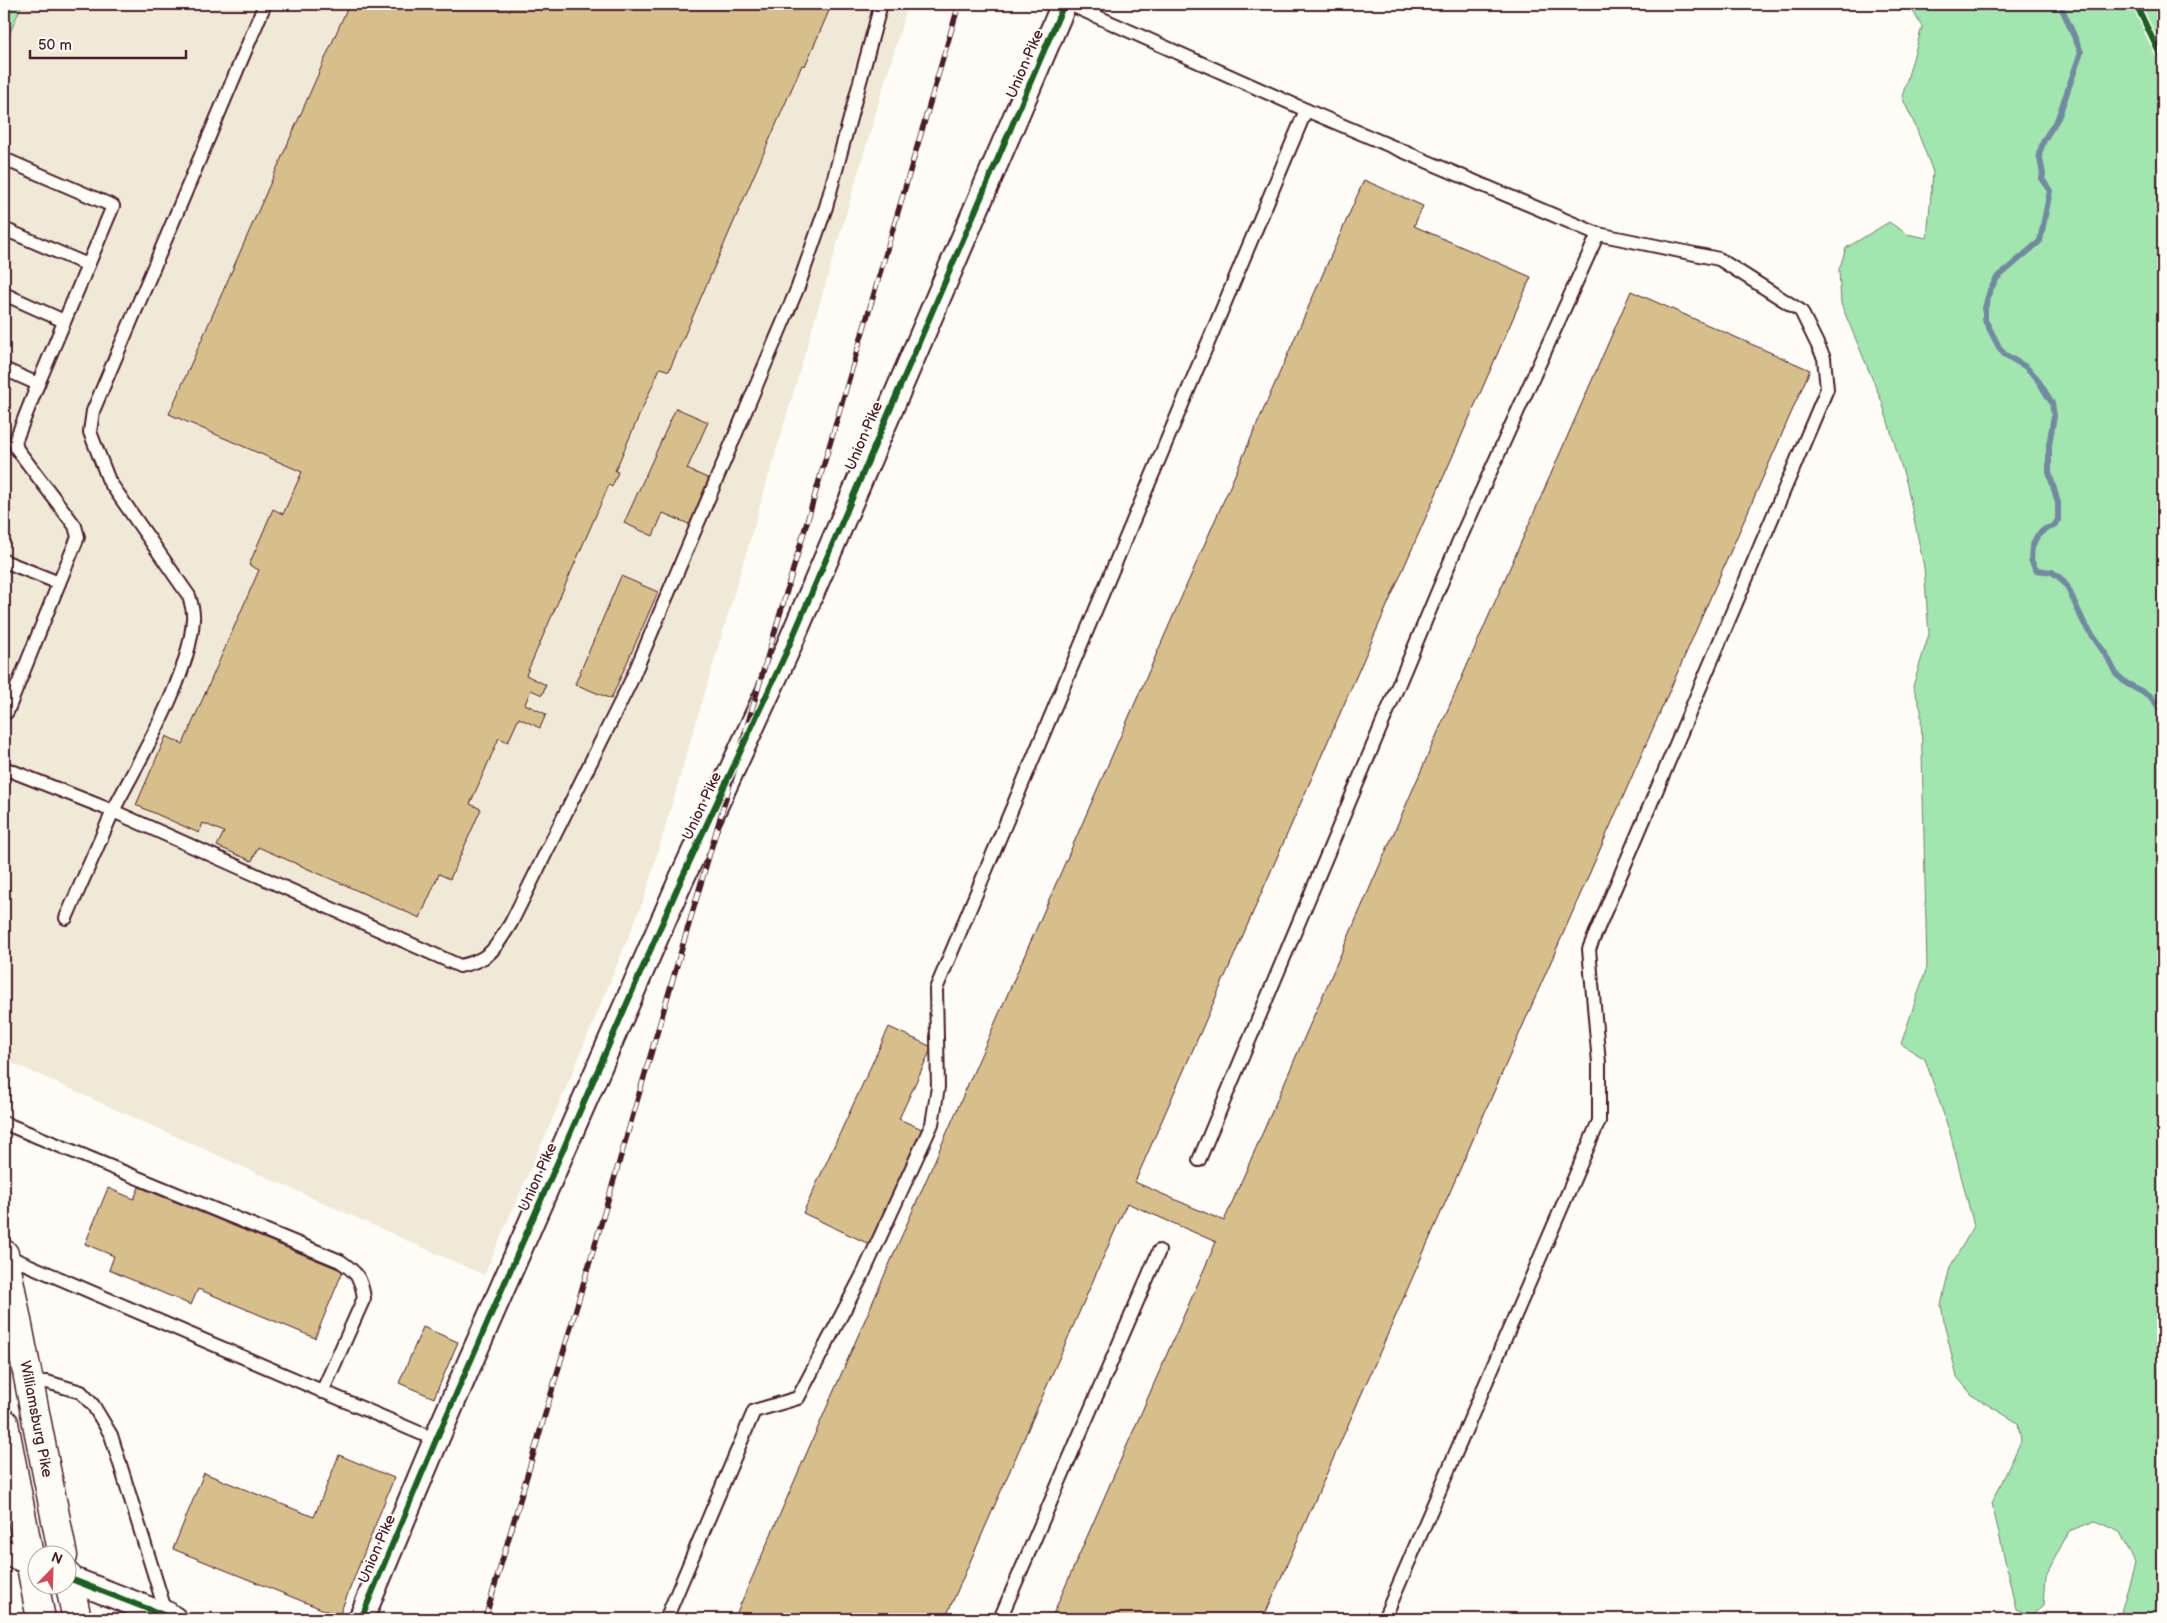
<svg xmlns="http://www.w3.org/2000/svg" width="2167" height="1623" viewBox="0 0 2167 1623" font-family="'Balsamiq Sans',sans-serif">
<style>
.built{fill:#f1e9d7}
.green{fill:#a2e5b0;stroke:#76826e}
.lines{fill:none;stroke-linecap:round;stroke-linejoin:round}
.stream{stroke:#728a9f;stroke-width:6}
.building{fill:#d6be8d;stroke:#4a1f2b}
.service-casing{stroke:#4a1f2b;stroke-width:16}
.minor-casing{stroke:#4a1f2b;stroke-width:28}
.primary-casing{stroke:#4a1f2b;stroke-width:31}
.service{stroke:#fdfcf7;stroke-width:12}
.minor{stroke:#fdfcf7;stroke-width:24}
.primary{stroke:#fdfcf7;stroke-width:28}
.rail-casing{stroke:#4a1f2b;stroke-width:5.5}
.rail{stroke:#fdfcf7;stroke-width:4;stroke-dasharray:11;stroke-linecap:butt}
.cycleway-casing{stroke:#fdfcf7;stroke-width:9}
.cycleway{stroke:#1b5e20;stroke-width:6}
.labels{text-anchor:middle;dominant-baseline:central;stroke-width:4;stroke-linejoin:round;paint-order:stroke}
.street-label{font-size:15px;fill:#4a1f2b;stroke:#fdfcf7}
</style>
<rect width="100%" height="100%" fill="#fdfcf7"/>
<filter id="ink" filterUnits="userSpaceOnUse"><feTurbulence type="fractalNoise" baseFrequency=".02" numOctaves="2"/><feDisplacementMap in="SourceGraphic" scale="10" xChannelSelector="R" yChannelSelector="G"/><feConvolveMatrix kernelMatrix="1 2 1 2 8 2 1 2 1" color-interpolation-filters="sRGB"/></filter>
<g filter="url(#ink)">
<path class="built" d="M22 4H908L644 899 570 1079 484 1275 8 1061 4 1044V47Z"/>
<g class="green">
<path d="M4 4H22L4 47Z"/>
<path d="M1909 4H2163V1619H2119L2135 1563 2120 1532 2095 1521 2069 1531 2046 1575 2044 1605 2031 1616 2016 1609 1992 1503 2021 1441 2018 1423 1973 1396 1957 1377 1945 1327 1941 1305 1950 1267 1974 1226 1950 1133 1925 1059 1901 1044 1927 967 1921 710 1913 686 1929 634 1924 567 1907 485 1882 402 1841 304 1839 270 1846 248 1889 222 1907 234 1927 238 1933 172 1915 125 1902 97 1922 27Z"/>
</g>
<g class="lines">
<path class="stream" d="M2060 4 2081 52 2058 118 2044 140 2039 154 2043 174 2042 179 2050 191 2040 241 1997 278 1990 290 1985 308V320L1999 347 2004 354 2026 367 2036 377 2052 403 2054 416 2049 445V472L2058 503V520L2054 526 2045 529 2037 536 2032 547 2031 560 2036 570 2052 572 2059 577 2067 586 2084 623 2108 658 2116 674 2126 683 2150 696 2163 712"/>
</g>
<g class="building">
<path d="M349 4H832L805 66 802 65 669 371 660 368 615 471 618 472 612 487 609 485 526 675 546 685 542 695 531 690 525 704 546 714 540 728 519 718 508 742 499 738 470 804 481 809 450 879 439 874 420 918 258 847 252 861 217 846 224 832 203 823 199 833 136 805 166 736 183 744 259 570 249 565 273 509 283 514 302 472 169 414Z"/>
<path d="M1364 180 1423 206 1414 226 1531 277 1135 1182 1224 1221 1631 291 1810 370 1263 1619H1051L1216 1242 1127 1203 945 1619H734Z"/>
<path d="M676 408 708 422 687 469 712 480 691 525 663 513 653 536 624 523Z"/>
<path d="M621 576 658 592 611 699 575 684Z"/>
<path d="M889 1027 932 1047 899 1119 922 1129 869 1244 803 1213Z"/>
<path d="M139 1187 343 1271 315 1338 198 1289 191 1305 109 1270 114 1256 85 1244 108 1188 134 1199Z"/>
<path d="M423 1327 458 1342 434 1398 399 1383Z"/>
<path d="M339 1455 394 1478 339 1616 173 1549 204 1473 314 1517Z"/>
</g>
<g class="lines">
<defs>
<g id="service">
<path d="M265 4 93 411 90 432 109 481 189 596C191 603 194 611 193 619 190 677 140 758 113 811L460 966C492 959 494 949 511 923L631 681 798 287 826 207 881 4"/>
<path d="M1069 4 1306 110"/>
<path d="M4 159 113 206 38 384 15 442 17 449 75 526 78 537 59 583 4 561"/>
<path d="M4 229 88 265"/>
<path d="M4 294 64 321"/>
<path d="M4 369 38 384"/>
<path d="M4 713 7 712 59 583"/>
<path d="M4 768 113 811 66 918"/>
<path d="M4 1123 340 1261C356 1272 361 1277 364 1298L322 1392"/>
<path d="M1199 1160 1458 543 1598 234"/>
<path d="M5 1255 436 1440"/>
<path d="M29 1383 47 1382 81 1392 93 1405 111 1435 167 1616"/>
<path d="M666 1619 754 1411 798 1398 863 1274 932 1124 938 1087 936 989 1306 110 1598 234 1719 259 1801 311 1824 358 1827 389 1589 949 1599 1063V1121L1384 1619"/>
<path d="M1000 1619 1159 1251"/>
</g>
<g id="minor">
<path d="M4 1552 38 1566"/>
<path d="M68 1578 174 1619"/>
<path d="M361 1619 436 1440 681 880 785 655 1064 4"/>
</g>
<g id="primary">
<path d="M4 1254 63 1556"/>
<path d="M4 1423 41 1619"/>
<path d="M68 1577 77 1619"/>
<path d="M162 1619 167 1616"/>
</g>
</defs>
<use href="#service" class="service-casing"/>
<use href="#minor" class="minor-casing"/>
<use href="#primary" class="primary-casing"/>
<use href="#service" class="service"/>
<use href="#minor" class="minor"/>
<use href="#primary" class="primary"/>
<defs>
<path id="rail" d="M485 1619 959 4"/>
</defs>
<use href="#rail" class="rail-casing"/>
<use href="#rail" class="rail"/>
<defs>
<g id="cycleway">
<path d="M2136 4 2163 61"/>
<path d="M68 1578 174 1619"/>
<path d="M361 1619 436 1440 681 880 785 655 1064 4"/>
</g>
</defs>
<use href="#cycleway" class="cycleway-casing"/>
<use href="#cycleway" class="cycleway"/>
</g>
</g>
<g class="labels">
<g class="street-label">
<text transform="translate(1025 64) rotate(-67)">Union Pike</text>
<text transform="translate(864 436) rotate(-67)">Union Pike</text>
<text transform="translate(702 806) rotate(-65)">Union Pike</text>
<text transform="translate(538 1177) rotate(-66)">Union Pike</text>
<text transform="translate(36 1419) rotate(79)">Williamsburg Pike</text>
<text transform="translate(377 1549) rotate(-67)">Union Pike</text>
</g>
</g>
<rect width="2167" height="1623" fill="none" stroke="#fdfcf7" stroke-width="20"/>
<rect x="10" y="10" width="2147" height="1603" fill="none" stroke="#4a1f2b" stroke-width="2" filter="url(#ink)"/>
<g transform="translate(52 1570) rotate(23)"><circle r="24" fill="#fdfcf7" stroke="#b5a4a5"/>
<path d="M0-4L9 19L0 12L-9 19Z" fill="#d1495b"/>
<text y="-8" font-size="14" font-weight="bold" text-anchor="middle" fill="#4a1f2b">N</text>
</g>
<path d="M30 50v8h156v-8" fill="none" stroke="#4a1f2b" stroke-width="2.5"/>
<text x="38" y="50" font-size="15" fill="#4a1f2b" stroke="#fdfcf7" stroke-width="4" paint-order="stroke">50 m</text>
</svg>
